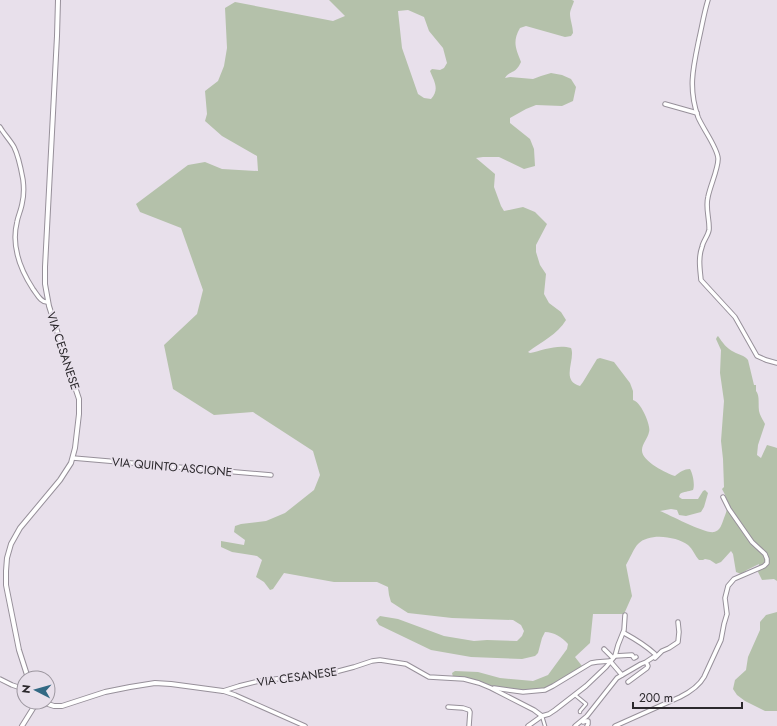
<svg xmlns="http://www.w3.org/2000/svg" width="777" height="726" viewBox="0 0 777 726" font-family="Jost,sans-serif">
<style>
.green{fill:#b4c1aa;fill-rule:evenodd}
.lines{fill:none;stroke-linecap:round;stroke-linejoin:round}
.pedestrian-casing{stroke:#97909a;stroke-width:4.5}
.minor-casing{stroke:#97909a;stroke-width:5.5}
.tertiary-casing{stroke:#97909a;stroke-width:6}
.pedestrian{stroke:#fff;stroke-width:2.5}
.minor{stroke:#fff;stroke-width:3.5}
.tertiary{stroke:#fff;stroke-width:4}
.labels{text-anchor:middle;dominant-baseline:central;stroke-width:4;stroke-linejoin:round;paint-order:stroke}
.street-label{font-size:12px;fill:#2b282c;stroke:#e8e0eb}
</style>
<rect width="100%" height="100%" fill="#e8e0eb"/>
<g class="green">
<path d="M329 0H572L574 1C573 5 570 10 570 14 570 19 573 27 573 33L571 36 565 37 526 26 520 28C512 42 516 49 521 62 519 66 517 70 512 72 509 74 507 74 505 78L510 77 533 79 541 76 551 73 562 75 571 79 576 87 573 101 562 106 536 105 526 109 510 118V123L530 139 534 149 535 166 524 169 499 157H483L476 158 495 174 494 187 501 206 504 211 523 207 535 212 547 224 536 245V252L540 265 546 274 544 294 549 303 561 312 566 320C558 334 541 342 528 352L530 353C543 350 558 344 571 348 576 359 560 381 580 386L583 382 597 359 600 358 614 362 630 383 633 391V400C636 401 638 403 640 406 644 411 651 427 649 432 648 438 642 444 642 450 641 461 667 474 675 476 680 472 684 469 690 469 693 474 695 485 693 490 688 492 684 491 680 494L679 497 682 499H698L703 491 705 490 708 493 704 507 701 512 686 516 679 515 677 510 671 509 660 511C670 515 705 534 714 532 720 531 722 524 724 518 729 507 728 499 722 489L724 487 723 459 721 441 724 401 720 373 721 350 716 339 717 337 718 336C723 343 726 348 734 352 739 355 744 355 748 360L754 385H756V391C760 396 758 404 759 411 760 416 763 420 765 424L758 445 757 455 761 458 767 445 774 447 777 448V581L774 579 762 580 758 572 759 564 747 570 741 574 736 572 733 554 731 551 721 562 716 564 710 560 705 559 703 560H699C695 556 693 549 688 545 677 537 650 532 638 544 634 548 629 560 626 565L632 596 624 614H593L590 643 575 657 582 666C571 673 560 683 547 687 521 696 479 683 453 677L452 673 455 671 478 672 500 678 533 681 548 675 567 649 568 644C562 637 554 632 545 632L542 638 538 653 535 656 522 659 471 657 431 650 379 625 376 620 380 616 398 619 444 636 474 641 487 640 517 641 522 636 524 631 521 625 513 620 452 618 408 613 391 602 389 595 388 587 377 582H334L284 573 273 589 270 590 264 582 256 577 262 560 257 556 232 552 221 547V541L244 545 245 540 234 532 235 526 241 524 266 521 285 513 314 490 320 475 313 451 253 412 214 415 173 389 164 345 197 314 203 290 181 228 140 212 136 204 188 165 205 162 222 169 258 171 257 156 222 136 205 121 207 114 205 91 218 81 224 66 227 48 225 8 235 2 333 21 345 16ZM408 10 424 17 429 31 443 48 447 63 444 68 440 70 432 69 430 71C434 81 440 89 431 99L424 98 418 94 402 48 398 11Z"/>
<path d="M777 612V711H765L745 701 737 695 733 689 735 680 746 670 748 657 760 630V622L766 615Z"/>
</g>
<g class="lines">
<defs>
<g id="pedestrian">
<path d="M575 695 586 704 580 711V712"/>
<path d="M542 716 545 726"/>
</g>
<g id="minor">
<path d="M708 0C704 13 702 26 699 39 693 68 688 88 698 117 703 129 717 147 718 158 719 167 710 186 708 197 705 208 710 220 709 230 708 236 703 241 702 247 698 258 700 269 701 280L735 317 757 356 766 360 777 363"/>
<path d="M665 104 697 113"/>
<path d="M0 127C4 134 10 140 14 147 19 157 21 169 23 180 24 188 24 196 22 204 21 210 18 216 17 222 11 246 20 269 33 289 37 294 41 303 48 302"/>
<path d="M73 458 271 475"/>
<path d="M604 649 613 658"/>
<path d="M615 656 632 655 634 658 636 657"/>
<path d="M655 658 662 651 669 648 678 642 679 632 678 622"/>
<path d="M610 661 622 675"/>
<path d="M0 679 12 685 24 689"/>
<path d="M628 682 647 668 648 666 647 664"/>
<path d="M494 688 523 692 545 690 553 686 591 663 597 662 610 661"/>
<path d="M223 691 239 686 259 681 335 672 354 667 372 661 380 660 406 664 429 677 464 679 479 683 491 688 534 710 542 716"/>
<path d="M223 691 235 695 305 726"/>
<path d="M448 707 463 708 469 710 470 712 469 726"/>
<path d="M583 722 586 721H588V724L587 726"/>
<path d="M528 726 542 716 549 714 555 710 586 686 606 667 615 656 618 645 624 630 625 615"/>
<path d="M575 726 587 716 617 678 641 664 646 662 655 656V654C645 645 635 639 624 633"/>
<path d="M615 726 680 697C688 693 699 686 704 677L721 640 724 624 727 614 725 598 728 586 734 579 764 566 767 563V559L765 554 752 542 729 509 723 497"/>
</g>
<g id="tertiary">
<path d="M28 678 19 650 6 585V571L7 558 11 544 20 528 60 480 71 463 75 448 79 414V399L76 390 49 306 45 284V267L57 36 58 0"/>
<path d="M42 702 54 706H62L105 692 130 687 155 683 171 684 223 691"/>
<path d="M22 726 37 702"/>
</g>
</defs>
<use href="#pedestrian" class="pedestrian-casing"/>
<use href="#minor" class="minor-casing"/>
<use href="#tertiary" class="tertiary-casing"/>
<use href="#pedestrian" class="pedestrian"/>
<use href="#minor" class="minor"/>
<use href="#tertiary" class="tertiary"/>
</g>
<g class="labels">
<g class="street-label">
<text transform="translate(63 351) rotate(72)">VIA CESANESE</text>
<text transform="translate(172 467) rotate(5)">VIA QUINTO ASCIONE</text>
<text transform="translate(297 677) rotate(-8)">VIA CESANESE</text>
</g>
</g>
<g transform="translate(36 690) rotate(276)"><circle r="19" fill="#e8e0eb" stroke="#9c969f"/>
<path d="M0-3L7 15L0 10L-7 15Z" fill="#326984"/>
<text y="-6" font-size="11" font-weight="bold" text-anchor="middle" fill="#2b282c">N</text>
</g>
<path d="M633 702v6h109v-6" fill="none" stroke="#2b282c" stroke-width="2"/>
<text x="639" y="702" font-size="12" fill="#2b282c" stroke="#e8e0eb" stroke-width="3" paint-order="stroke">200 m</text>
</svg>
